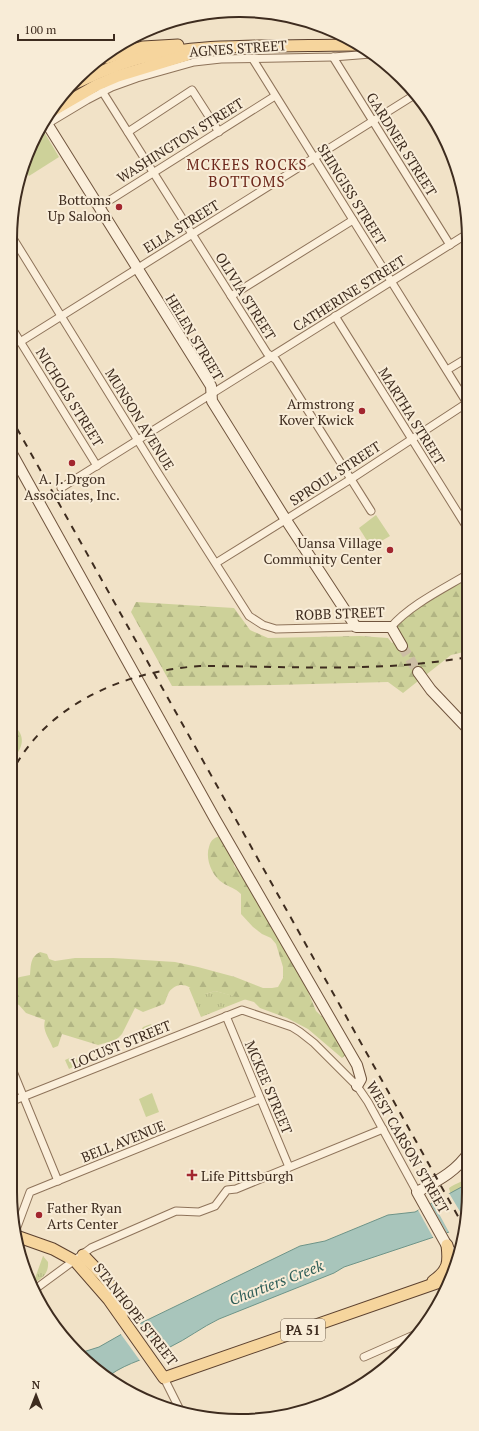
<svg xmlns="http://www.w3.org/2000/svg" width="479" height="1431" viewBox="0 0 479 1431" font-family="'PT Serif',serif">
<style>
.grass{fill:url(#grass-tufts)}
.forest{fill:url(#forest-firs)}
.park{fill:#cdd199}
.water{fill:#a8c5bb;stroke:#6e9488}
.pier{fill:#f1e2c7}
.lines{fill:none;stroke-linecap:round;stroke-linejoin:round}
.secondary-tunnel{stroke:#cdbea5;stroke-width:10;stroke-dasharray:10 5;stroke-linecap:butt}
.street-casing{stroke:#8e735a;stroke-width:9}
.secondary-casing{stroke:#70543d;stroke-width:12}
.primary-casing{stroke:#5c412f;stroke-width:13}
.street{stroke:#fbefdb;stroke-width:7}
.secondary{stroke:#fbefdb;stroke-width:10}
.primary{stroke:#f6d59d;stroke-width:11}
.rail{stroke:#3e2c1f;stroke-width:2;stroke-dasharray:7 7;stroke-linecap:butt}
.poi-dot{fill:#a2262f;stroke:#f8ecd7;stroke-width:1.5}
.labels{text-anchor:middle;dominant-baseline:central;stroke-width:4;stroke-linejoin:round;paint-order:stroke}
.shield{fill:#f8ecd7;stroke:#766656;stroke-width:1}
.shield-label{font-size:13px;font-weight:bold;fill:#3e2c1f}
.street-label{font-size:14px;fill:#3e2c1f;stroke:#f8ecd7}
.poi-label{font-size:14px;fill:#3e2c1f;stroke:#f8ecd7;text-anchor:end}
.neighbourhood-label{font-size:15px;letter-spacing:1px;fill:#6d281c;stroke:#f8ecd7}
.water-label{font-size:15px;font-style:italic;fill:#2e5e58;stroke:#f8ecd7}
.rim{fill:none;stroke:#3e2c1f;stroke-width:2}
</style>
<defs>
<pattern id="grass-tufts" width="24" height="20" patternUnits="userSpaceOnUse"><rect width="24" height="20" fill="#cdd199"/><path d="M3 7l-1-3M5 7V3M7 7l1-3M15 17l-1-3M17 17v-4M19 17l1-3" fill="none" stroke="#b1b483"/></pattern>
<pattern id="forest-firs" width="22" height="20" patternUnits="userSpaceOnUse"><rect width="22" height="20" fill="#cdd199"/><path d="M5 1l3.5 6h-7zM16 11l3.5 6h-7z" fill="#b1b483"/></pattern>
</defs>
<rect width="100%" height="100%" fill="#f1e2c7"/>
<g class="grass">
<path d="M192 987 206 994 215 991 246 999 201 1017 189 988Z"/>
<path d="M43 1256 48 1262C49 1273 42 1280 32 1283L33 1281H34Z"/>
</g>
<g class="forest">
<path d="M468 574V651L451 655 403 693 388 682 275 685 172 686 131 612 136 602 234 608 250 630 268 638 360 636 388 638 392 643 402 637 394 624Z"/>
<path d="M10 726C15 727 18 729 20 733 26 745 16 755 10 764Z"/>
<path d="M222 836 233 855 234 866 241 874 251 880 292 953 316 1011 334 1028 348 1053 342 1058 308 1029 287 1018 260 1008 254 1002 215 991 206 994 196 993C189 984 177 981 169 992 167 995 166 1001 164 1004L143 1012 135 1008 122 1034 116 1040 98 1045 62 1034 58 1046 53 1048C49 1038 42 1031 45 1020L26 1013 19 1005 10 1001V981L20 977 30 975C31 965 30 957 40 952L47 954 49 959 55 961 75 958H113L175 962 198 967 235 977 263 988H272L278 987 283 978V967L276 944 271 938 262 934 253 927 241 914V894C235 888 229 887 223 883 212 876 205 859 209 847 211 839 215 837 222 836Z"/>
<path d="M469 1175V1191L450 1192 449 1188C456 1183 464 1182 469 1175Z"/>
</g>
<g class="park">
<path d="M43 130 59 157 29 176 24 168Z"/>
<path d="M376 515 390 536 371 547 359 528Z"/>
<path d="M151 1024 153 1028 151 1032 144 1035 142 1029 143 1027Z"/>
<path d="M72 1057 81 1060 79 1064 69 1069 65 1060Z"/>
<path d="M152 1093 159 1112 146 1117 139 1099Z"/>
</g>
<path class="water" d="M469 1183 464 1227 344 1267 334 1273 219 1319C202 1327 187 1339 170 1347 150 1358 128 1362 110 1375L80 1353 99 1347 143 1322 300 1246 325 1241 388 1215 415 1212Z"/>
<g class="pier">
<path d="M449 1193 465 1220 464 1228 450 1234 432 1201 441 1197 451 1216 441 1196Z"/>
<path d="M430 1203 448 1235 434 1239 418 1210Z"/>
<path d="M139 1322 162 1353 141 1362 120 1333Z"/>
</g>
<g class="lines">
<path class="secondary-tunnel" d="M402 646 418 672"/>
<defs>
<g id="street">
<path d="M333 57 450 245"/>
<path d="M254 58V61L467 403"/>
<path d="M102 91 267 353 276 360 371 511"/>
<path d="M47 124 87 100 112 87 137 78 194 62 221 59 333 57 371 54"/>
<path d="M128 132 192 90 219 132"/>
<path d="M99 207 275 96"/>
<path d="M11 235 158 473 249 616 263 625 276 629 356 627"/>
<path d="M231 296 353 220"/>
<path d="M335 316 468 529"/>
<path d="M10 325 97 466"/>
<path d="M20 342 416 94"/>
<path d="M447 370 467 358"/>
<path d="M61 488 467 234"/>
<path d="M216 563 351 479 467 403"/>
<path d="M391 627C410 605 443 589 468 574"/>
<path d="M226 1016 289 1167"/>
<path d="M10 1064 58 1181"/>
<path d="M10 1102 242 1010 292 1027 300 1032 314 1043 357 1086 368 1102 417 1192"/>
<path d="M17 1227 30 1192 260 1099"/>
<path d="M34 1290 91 1248 176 1211 199 1212 215 1206 227 1190 236 1189 383 1129"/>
<path d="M364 1357 416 1334"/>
<path d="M164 1378 180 1410"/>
</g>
<g id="secondary">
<path d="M46 122 211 386 212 401 286 520 356 627H391L402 646"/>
<path d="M10 450 215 819 357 1065 361 1079 357 1086"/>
<path d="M418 672 431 690 468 729"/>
<path d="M456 1262 417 1192C437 1181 456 1172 469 1152"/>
</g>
<g id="primary">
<path d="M106 58 143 47 178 45"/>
<path d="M76 83C103 70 130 59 159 54 192 47 225 47 259 46 292 46 326 45 359 45"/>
<path d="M52 111 97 85 118 76 187 55"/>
<path d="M19 1237 53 1249 75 1261 109 1300 164 1378 448 1279"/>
<path d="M83 1255 103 1276 118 1296 122 1316"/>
<path d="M433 1281C449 1270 449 1262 447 1245"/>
</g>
</defs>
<use href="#street" class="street-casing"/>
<use href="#secondary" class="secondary-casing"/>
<use href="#primary" class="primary-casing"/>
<use href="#street" class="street"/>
<use href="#secondary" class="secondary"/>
<use href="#primary" class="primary"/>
<g class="rail">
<path d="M10 416 464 1227"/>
<path d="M10 776C44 705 124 671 200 666 289 666 380 673 468 657"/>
</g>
</g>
<g class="poi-dot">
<circle cx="119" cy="207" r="4"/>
<circle cx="362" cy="411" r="4"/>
<circle cx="72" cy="463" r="4"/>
<circle cx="390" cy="550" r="4"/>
<path d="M190 1169h4v4h4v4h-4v4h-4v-4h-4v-4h4z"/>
<circle cx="39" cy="1215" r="4"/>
</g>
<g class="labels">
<rect class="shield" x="281" y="1319" width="44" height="22" rx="3"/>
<g class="shield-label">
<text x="303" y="1330">PA 51</text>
</g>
<g class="street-label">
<text transform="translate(238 48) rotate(-4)">AGNES STREET</text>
<text transform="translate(180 140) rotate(-32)">WASHINGTON STREET</text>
<text transform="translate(402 144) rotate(58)">GARDNER STREET</text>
<text transform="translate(352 194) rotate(58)">SHINGISS STREET</text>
<text transform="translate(181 226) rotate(-32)">ELLA STREET</text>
<text transform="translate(349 293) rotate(-32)">CATHERINE STREET</text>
<text transform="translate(246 296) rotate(58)">OLIVIA STREET</text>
<text transform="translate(195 337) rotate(59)">HELEN STREET</text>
<text transform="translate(70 397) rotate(58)">NICHOLS STREET</text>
<text transform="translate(412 416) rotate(58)">MARTHA STREET</text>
<text transform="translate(140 419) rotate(58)">MUNSON AVENUE</text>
<text transform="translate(335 473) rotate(-33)">SPROUL STREET</text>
<text transform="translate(340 613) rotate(-2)">ROBB STREET</text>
<text transform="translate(121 1044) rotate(-22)">LOCUST STREET</text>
<text transform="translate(269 1087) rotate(67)">MCKEE STREET</text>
<text transform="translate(123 1141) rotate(-22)">BELL AVENUE</text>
<text transform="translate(408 1147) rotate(60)">WEST CARSON STREET</text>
<text transform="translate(136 1314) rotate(52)">STANHOPE STREET</text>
</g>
<g class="poi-label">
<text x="111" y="199">Bottoms<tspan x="111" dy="16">Up Saloon</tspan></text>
<text x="354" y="403">Armstrong<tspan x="354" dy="16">Kover Kwick</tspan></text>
<text x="72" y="478" text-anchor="middle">A. J. Drgon<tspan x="72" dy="16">Associates, Inc.</tspan></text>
<text x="382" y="542">Uansa Village<tspan x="382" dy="16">Community Center</tspan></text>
<text x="201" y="1175" text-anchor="start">Life Pittsburgh</text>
<text x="47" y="1207" text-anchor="start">Father Ryan<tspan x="47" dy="16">Arts Center</tspan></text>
</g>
<g class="neighbourhood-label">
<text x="247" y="164">MCKEES ROCKS<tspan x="247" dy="17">BOTTOMS</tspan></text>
</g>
<g class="water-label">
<text transform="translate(276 1282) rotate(-21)">Chartiers Creek</text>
</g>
</g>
<path d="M0 0H479V1431H0ZM239 17H240A222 222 0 0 1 462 239V1192A222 222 0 0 1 240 1414H239A222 222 0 0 1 17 1192V239A222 222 0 0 1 239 17Z" fill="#f8ecd7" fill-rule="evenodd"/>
<path class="rim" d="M239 17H240A222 222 0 0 1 462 239V1192A222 222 0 0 1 240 1414H239A222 222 0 0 1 17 1192V239A222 222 0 0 1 239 17Z"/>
<g transform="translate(36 1395)" stroke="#f8ecd7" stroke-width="3" paint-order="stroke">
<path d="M0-3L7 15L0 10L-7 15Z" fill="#3e2c1f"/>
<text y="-6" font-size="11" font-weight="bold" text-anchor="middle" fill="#3e2c1f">N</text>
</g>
<path d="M18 34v6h96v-6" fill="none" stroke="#3e2c1f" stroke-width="2"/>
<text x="24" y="34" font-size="12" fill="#3e2c1f" stroke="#f8ecd7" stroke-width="3" paint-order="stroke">100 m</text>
</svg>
